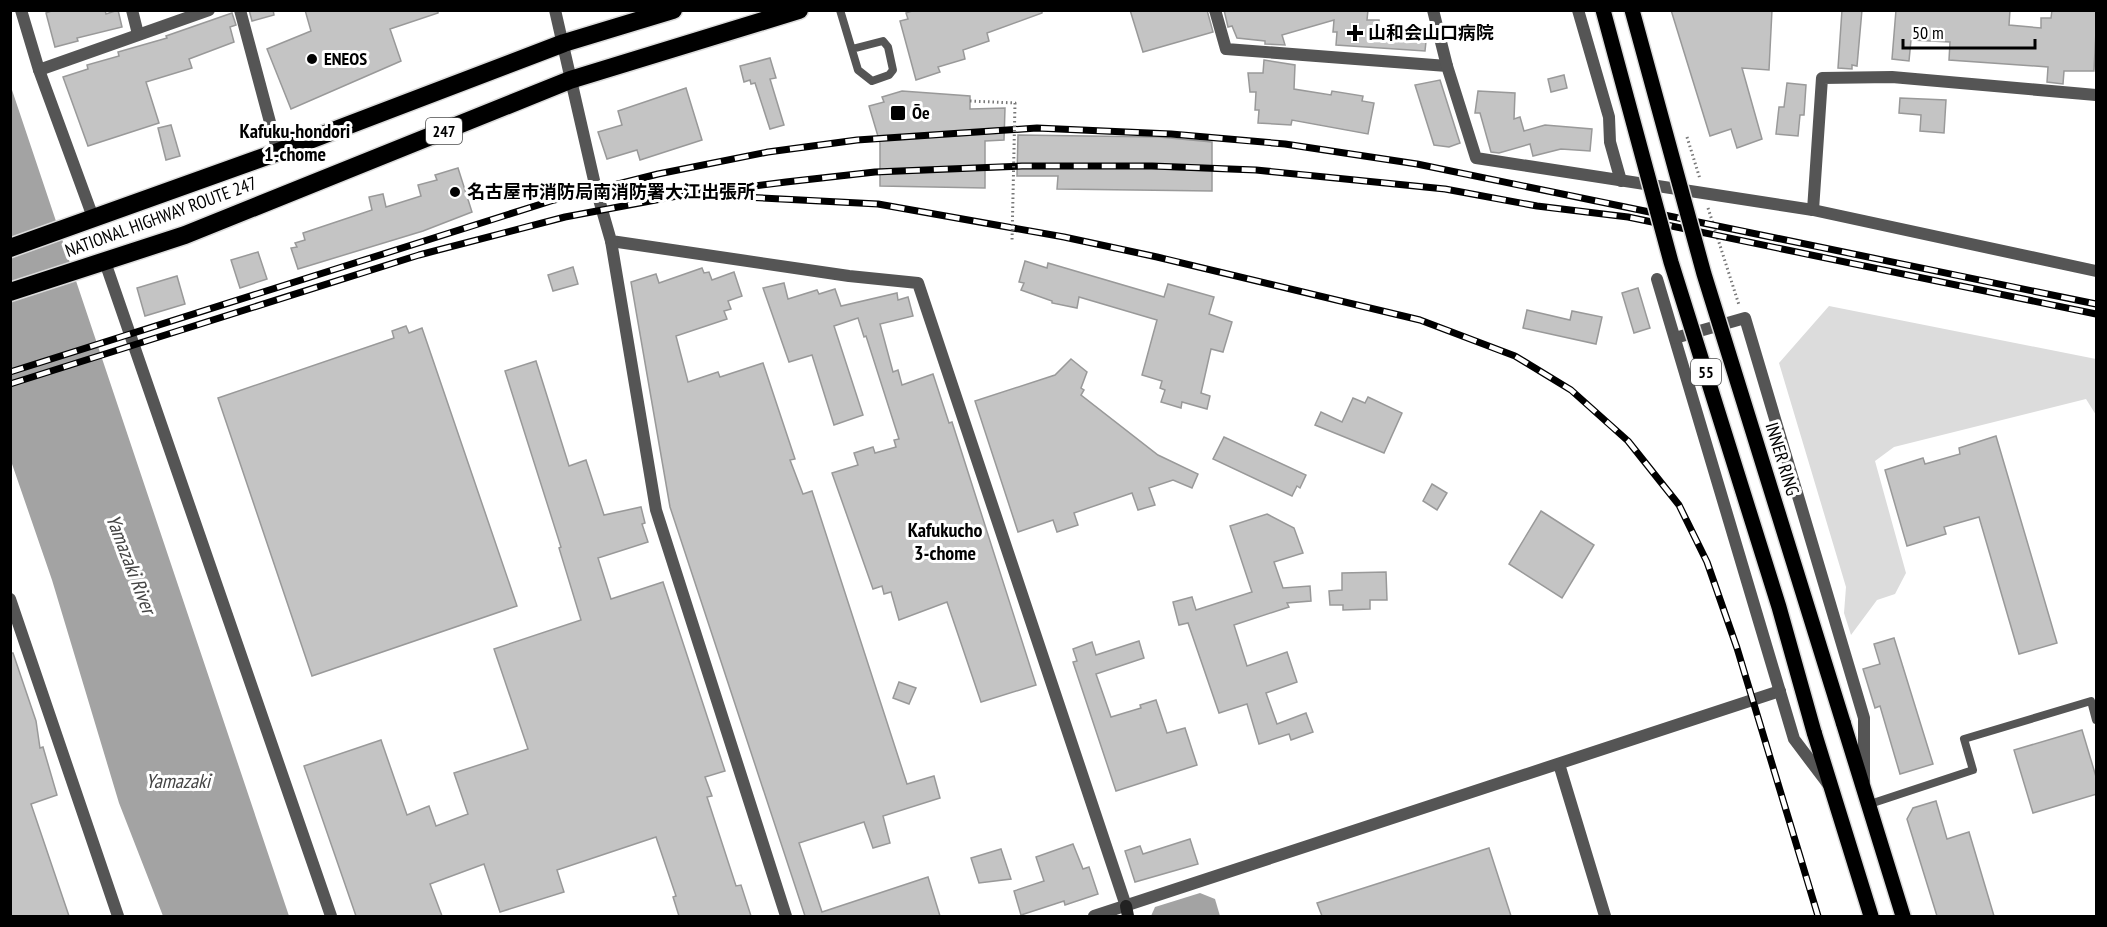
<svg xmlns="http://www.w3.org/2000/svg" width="2107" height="927" font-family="'PT Sans Narrow','Noto Sans JP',sans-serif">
	<rect width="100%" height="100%" fill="#fff"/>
	<polygon fill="#dcdcdc" points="1829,306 2096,359 2096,415 2086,399 1894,447 1875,461 1906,573 1895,594 1877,600 1851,635 1844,613 1846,587 1779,363"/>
	<g fill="#a3a3a3">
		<polygon points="10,84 289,916 163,916 119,803 52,580 11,461"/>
		<polygon points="1200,893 1215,899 1220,916 1151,916 1155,907"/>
	</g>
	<g fill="#c4c4c4" stroke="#999" stroke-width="1.5">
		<polygon points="54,10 105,10 106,14 118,10 122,27 77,38 78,41 55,47 46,13"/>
		<polygon points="249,10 273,10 274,15 252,21"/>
		<polygon points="305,10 438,10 438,13 390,29 401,61 291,109 267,49 311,31"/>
		<polygon points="915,10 1042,10 1042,13 987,33 989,41 963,50 965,59 938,67 940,72 916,80 900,21 908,19 906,13"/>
		<polygon points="1130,10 1207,10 1213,32 1143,52"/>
		<polygon points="1224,10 1368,10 1367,20 1379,20 1379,28 1427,32 1425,51 1336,45 1337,32 1333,32 1334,20 1282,35 1285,45 1265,44 1265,41 1237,38 1232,26 1228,27"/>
		<polygon points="1671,10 1772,10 1769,70 1742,68 1762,139 1737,148 1731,129 1710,136"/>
		<polygon points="1842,10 1862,10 1857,66 1852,65 1852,69 1838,68"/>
		<polygon points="1896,10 2010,10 2009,25 2041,28 2041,18 2051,18 2052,10 2097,10 2094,71 2064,71 2063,84 2047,82 2048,67 1949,60 1950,42 1911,40 1909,61 1892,59"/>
		<polygon points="232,13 236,25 230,27 234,42 189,59 192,68 146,82 159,123 88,146 63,77 88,69 87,65 119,56 118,52 167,38 166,36"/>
		<polygon points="770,58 776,78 770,79 784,125 770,129 755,83 751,84 750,80 744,82 740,66"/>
		<polygon points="1264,60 1295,65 1294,89 1331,95 1332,91 1363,96 1362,101 1374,103 1368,134 1292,120 1291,125 1258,123 1259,110 1255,110 1256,92 1250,92 1248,73 1263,73"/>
		<polygon points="1564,75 1567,88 1551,92 1548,79"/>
		<polygon points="1440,80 1460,143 1449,147 1434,145 1415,85"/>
		<polygon points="1787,83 1806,85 1804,115 1800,115 1798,136 1776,134 1779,107 1784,107"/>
		<polygon points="686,88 702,140 640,160 637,150 607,159 598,132 622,125 618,111"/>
		<polygon points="902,91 970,96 970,109 1005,108 1004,140 985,141 985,188 880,186 880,143 869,106 884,102 882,97"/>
		<polygon points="1478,91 1515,93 1514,119 1520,117 1524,131 1545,125 1592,129 1590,151 1561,149 1533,156 1530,144 1499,153 1491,152 1480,113 1475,113"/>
		<polygon points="1900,98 1946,100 1944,133 1920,131 1921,115 1899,113"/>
		<polygon points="171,125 180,156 166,160 158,128"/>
		<polygon points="1018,135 1159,137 1212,142 1212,191 1057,189 1058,176 1017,176"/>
		<polygon points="458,168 472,212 423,231 298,269 291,248 297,247 295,243 305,240 303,233 372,210 369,197 383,194 386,207 421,196 418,185 437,180 435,175"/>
		<polygon points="258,252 267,279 240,288 231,260"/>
		<polygon points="1025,261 1047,268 1048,263 1164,297 1168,284 1214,297 1209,314 1232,322 1223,352 1211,349 1201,393 1210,396 1207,409 1182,402 1181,408 1161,402 1165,390 1160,388 1162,381 1142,375 1157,320 1079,297 1077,308 1052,303 1052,301 1021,290 1024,283 1019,282"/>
		<polygon points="573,267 578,284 553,291 548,275"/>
		<polygon points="702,268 704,273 709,272 712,280 734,272 742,296 728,301 731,309 724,311 727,319 676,336 688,382 718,372 720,377 763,363 795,459 790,460 803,494 812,491 907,784 934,776 940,798 883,816 890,843 873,848 864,822 799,843 822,912 928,877 940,916 805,916 670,507 631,282 656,274 659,283"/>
		<polygon points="177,276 185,304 145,316 137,288"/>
		<polygon points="784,283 788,299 817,290 819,294 835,289 841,306 897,293 898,300 908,297 913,316 880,324 893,372 898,370 902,385 933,374 949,423 952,422 1036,685 981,702 947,602 899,620 891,592 884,594 882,586 873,589 832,473 858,465 854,453 873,447 875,453 896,447 894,440 899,439 866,336 864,337 858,318 834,326 863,415 834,425 812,355 789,362 763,288"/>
		<polygon points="1638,288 1650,328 1634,333 1622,293"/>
		<polygon points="1527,310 1570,320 1572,311 1602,317 1596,344 1523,328"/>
		<polygon points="406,326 409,333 422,328 517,606 312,676 218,398 394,338 392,331"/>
		<polygon points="1071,359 1087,372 1081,388 1084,390 1081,395 1158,455 1198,474 1192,488 1173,480 1149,488 1155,505 1138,510 1132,493 1074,513 1078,525 1057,532 1053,520 1018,532 975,401 1055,375"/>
		<polygon points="536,361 569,466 586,460 604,515 641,507 645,523 642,524 648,542 598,558 611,599 663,582 725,771 705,777 712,796 707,797 736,886 741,885 751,916 679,916 673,897 676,896 656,837 557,870 564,892 500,912 484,864 430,884 442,916 356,916 304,766 381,740 407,815 429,806 436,826 468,814 454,773 528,749 494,649 581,620 559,548 561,547 505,371"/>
		<polygon points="1368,397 1402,413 1384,453 1315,425 1321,412 1342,422 1353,398 1365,403"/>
		<polygon points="1996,436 2057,643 2019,654 1979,517 1944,527 1946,534 1907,546 1885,470 1923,458 1925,464 1960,454 1959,448"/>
		<polygon points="1224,437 1306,475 1300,488 1297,486 1292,496 1213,459"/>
		<polygon points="1432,484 1447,493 1437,510 1423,501"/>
		<polygon points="1541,511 1594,545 1562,598 1509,564"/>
		<polygon points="1267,514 1294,528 1303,553 1274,562 1283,588 1310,586 1311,601 1287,603 1289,607 1234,625 1247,666 1287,652 1297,682 1266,693 1277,724 1306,713 1313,732 1291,740 1289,734 1259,744 1247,704 1219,713 1188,623 1179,625 1173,602 1192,597 1196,610 1252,592 1230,526"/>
		<polygon points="1386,572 1387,600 1370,600 1370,609 1343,610 1343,605 1330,605 1329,591 1342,590 1342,573"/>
		<polygon points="1894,638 1933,764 1900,774 1880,706 1875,708 1863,669 1880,664 1874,644"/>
		<polygon points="1139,641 1144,658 1096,674 1111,717 1141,708 1140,705 1156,700 1167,733 1185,728 1197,765 1116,791 1073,662 1077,661 1073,649 1092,642 1096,655"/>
		<polygon points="10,653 13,653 36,721 40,748 43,747 57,795 31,804 69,916 10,916"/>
		<polygon points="899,682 916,688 909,704 893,698"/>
		<polygon points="2082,730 2097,780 2097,794 2033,813 2014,750"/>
		<polygon points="1936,801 1947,839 1969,832 1994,916 1937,916 1907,819 1913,808"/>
		<polygon points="1190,839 1198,864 1135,882 1125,851 1140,846 1143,854"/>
		<polygon points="1073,844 1083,869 1089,867 1098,894 1065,905 1064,901 1021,915 1014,891 1044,881 1036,857"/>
		<polygon points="1489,848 1511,916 1322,916 1317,903"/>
		<polygon points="1001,849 1011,879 979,883 971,858"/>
	</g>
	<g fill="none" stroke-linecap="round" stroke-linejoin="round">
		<g stroke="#dbdbdb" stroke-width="18">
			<g id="primary">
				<polyline points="1843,722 1903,916"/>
				<polyline points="1814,732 1871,916"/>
			</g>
		</g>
		<g stroke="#dbdbdb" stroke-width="21">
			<g id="highway">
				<polyline points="10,248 278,152 564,43 673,10"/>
				<polyline points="10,292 185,235 570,80 799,10"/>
			</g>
		</g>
		<g stroke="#777" stroke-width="3" stroke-dasharray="1.5 3" stroke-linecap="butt">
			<polyline points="1687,137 1700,179"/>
			<polyline points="1708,208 1739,305"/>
		</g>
		<g stroke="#555" stroke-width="8">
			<polyline points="840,10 858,70 872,81 889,75 893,70 888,47 883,41 852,49"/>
			<polyline points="1876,802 1973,770 1964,739 2091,701 2096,720"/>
		</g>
		<g stroke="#555" stroke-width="12">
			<polyline points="21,10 39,70 94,220"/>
			<polyline points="132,10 138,34"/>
			<polyline points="240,10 278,152"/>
			<polyline points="555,10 596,189 611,241 849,276 918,283 1126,906"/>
			<polyline points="1215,10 1226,49 1447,66 1476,158 1813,210 2096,271"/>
			<polyline points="1433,10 1447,66"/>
			<polyline points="1578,10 1609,117 1610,142 1621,181"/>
			<polyline points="39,70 209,10"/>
			<polyline points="1813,210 1822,78 1892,77 2096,95"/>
			<polyline points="611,241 656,510 786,916"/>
			<polyline points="105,262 331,916"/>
			<polyline points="1657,279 1794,739 1828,784"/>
			<polyline points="1675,338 1745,318 1864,718 1864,781"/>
			<polyline points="10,599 118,916"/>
			<polyline points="1559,764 1605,916"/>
			<polyline points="1094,916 1780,691"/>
		</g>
		<polyline stroke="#222" stroke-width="12" points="1126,906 1128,916"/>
		<use href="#primary" stroke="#000" stroke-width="15"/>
		<use href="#highway" stroke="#000" stroke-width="18"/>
		<g stroke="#000" stroke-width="7">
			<g id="rail">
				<polyline points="723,196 878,204 1064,237 1157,257 1420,320 1515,356 1571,390 1628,441 1679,505 1707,562 1737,648 1818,916"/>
				<polyline points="10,372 554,200 658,174 768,152 857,140 1037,128 1171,134 1285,144 1417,164 2096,304"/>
				<polyline points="10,384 419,255 565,217 677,196 786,182 875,172 1022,166 1152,166 1256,170 1445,189 1537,206 1628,217 2096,314"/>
			</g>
		</g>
		<use href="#rail" stroke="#fff" stroke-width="4.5" stroke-dasharray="14" stroke-linecap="butt"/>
		<g stroke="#dbdbdb" stroke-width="18" stroke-linecap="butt">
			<g id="primary-bridge">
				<polyline points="1603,10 1671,262 1779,607 1814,732"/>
				<polyline points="1632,10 1704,274 1843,722"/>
			</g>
		</g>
		<polyline stroke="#777" stroke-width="3" stroke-dasharray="1.5 3" stroke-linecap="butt" points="970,101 1015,103 1012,241"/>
		<use href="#primary-bridge" stroke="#000" stroke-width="15"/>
	</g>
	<g fill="#000" stroke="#fff" stroke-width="2">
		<path d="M1352 24h6v6h6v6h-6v6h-6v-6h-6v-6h6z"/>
		<circle cx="312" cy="59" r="6"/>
		<rect x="890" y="105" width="16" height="16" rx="3"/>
		<circle cx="455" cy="192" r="6"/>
	</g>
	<g text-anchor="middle" stroke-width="6" stroke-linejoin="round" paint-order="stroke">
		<g fill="#fff" stroke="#4c4c4c" stroke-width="1.5">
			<rect x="426" y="118" width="36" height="26" rx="4.5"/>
			<rect x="1691" y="359" width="30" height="26" rx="4.5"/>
		</g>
		<g font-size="16" font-weight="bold" fill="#000">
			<text x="444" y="137">247</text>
			<text x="1706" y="378">55</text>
		</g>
		<g font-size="18" font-weight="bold" fill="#000" stroke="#fff" text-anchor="start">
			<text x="1368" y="39">山和会山口病院</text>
			<text x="324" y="65">ENEOS</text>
			<text x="912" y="119">Ōe</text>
			<text x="467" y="198">名古屋市消防局南消防署大江出張所</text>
		</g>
		<g font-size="18" fill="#000" stroke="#fff">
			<text transform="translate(161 217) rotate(-20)" y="6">NATIONAL HIGHWAY ROUTE 247</text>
			<text transform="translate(1782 459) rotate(73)" y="6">INNER RING</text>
		</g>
		<g font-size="20" font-weight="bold" fill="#000" stroke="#fff">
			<text x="295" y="138">Kafuku-hondori<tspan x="295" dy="23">1-chome</tspan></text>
			<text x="945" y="537">Kafukucho<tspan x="945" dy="23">3-chome</tspan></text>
		</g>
		<g font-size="20" font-style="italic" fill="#444" stroke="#fff">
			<text transform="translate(131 564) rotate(69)" y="7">Yamazaki River</text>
			<text x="178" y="788">Yamazaki</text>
		</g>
	</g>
	<rect width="2107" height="927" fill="none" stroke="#000000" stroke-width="24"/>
	<path d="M1903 39v9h132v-9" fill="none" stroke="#000000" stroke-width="3"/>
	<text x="1912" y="39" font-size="18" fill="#000000" stroke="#ffffff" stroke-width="4.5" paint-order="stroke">50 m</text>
</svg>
